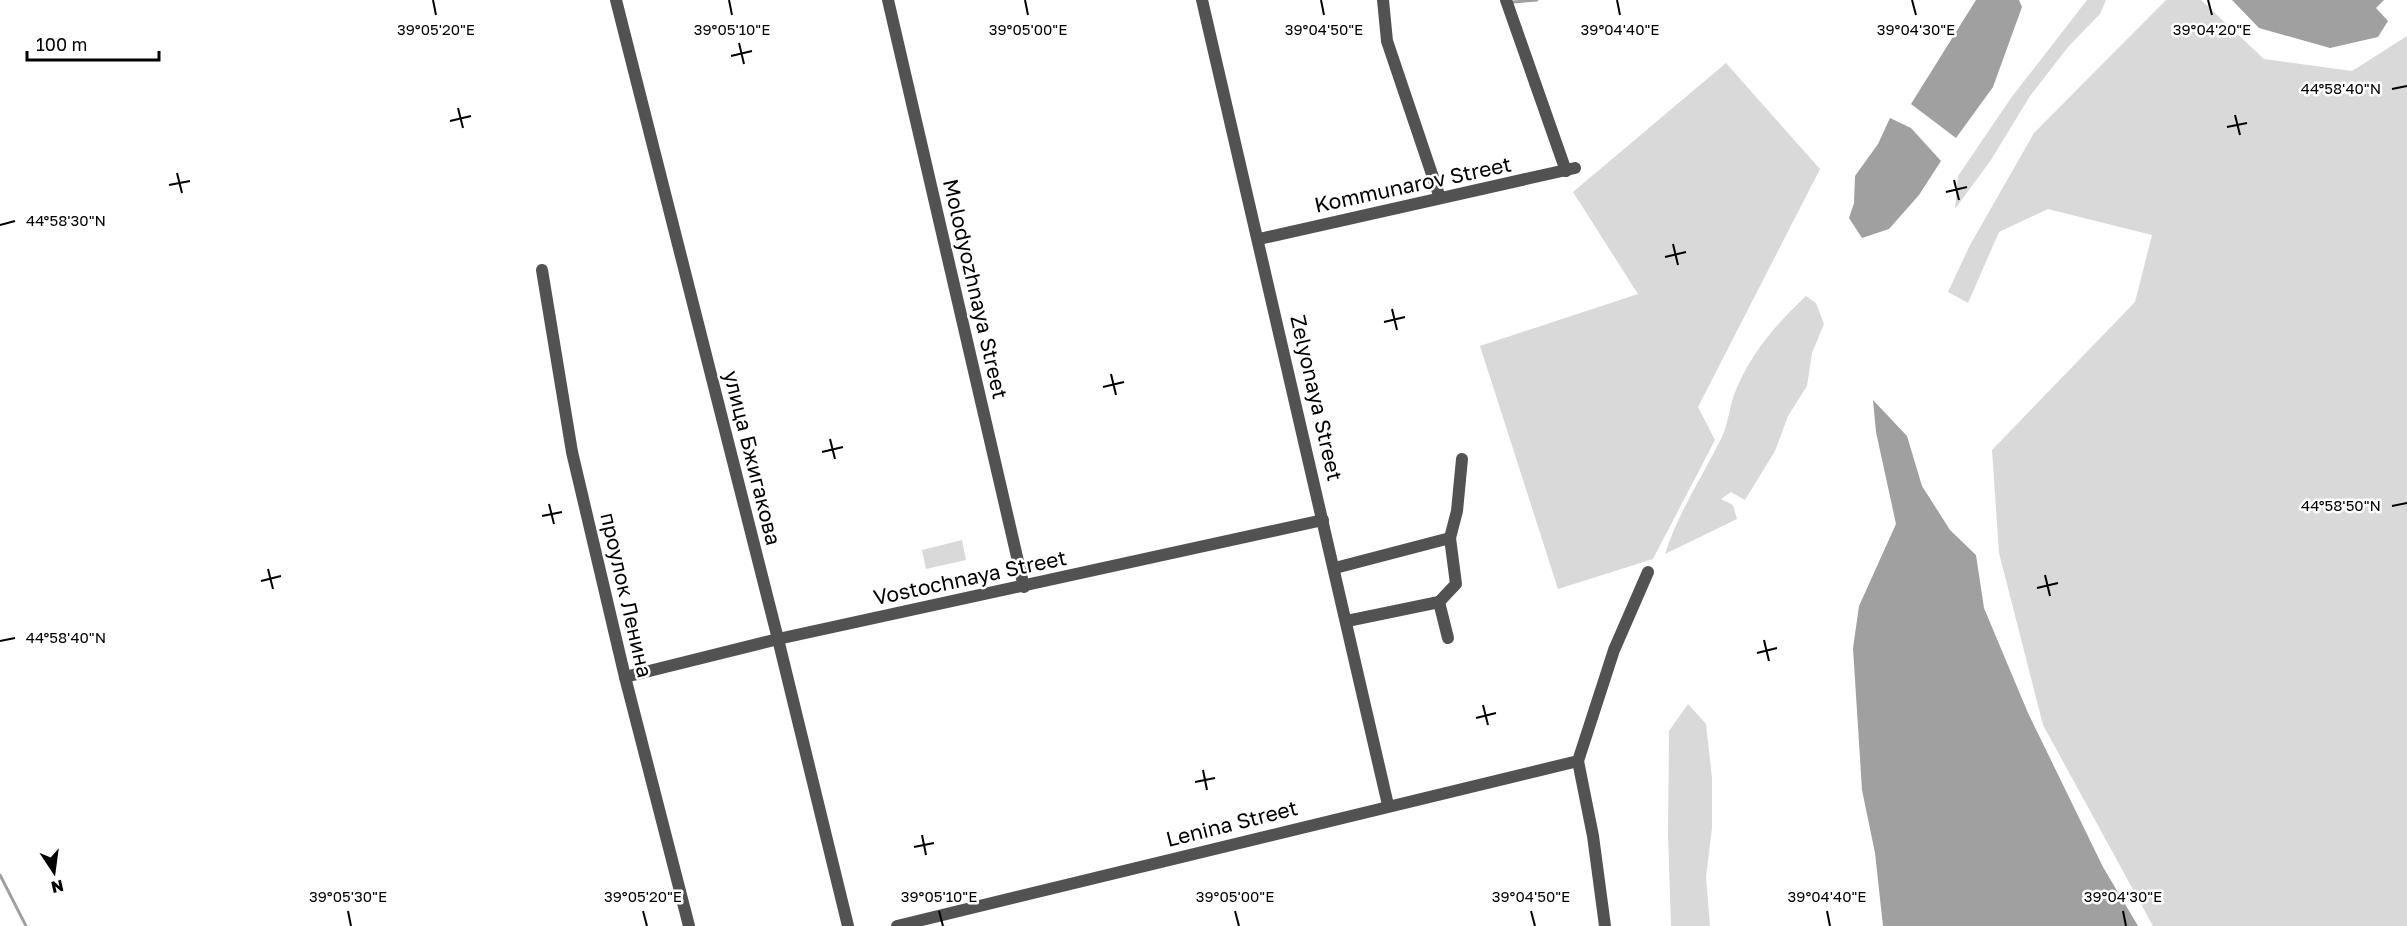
<svg xmlns="http://www.w3.org/2000/svg" width="2407" height="926" font-family="'Golos Text',sans-serif">
	<rect width="100%" height="100%" fill="#fff"/>
	<g fill="#d9d9d9">
		<polygon points="2087,0 2106,0 2100,14 2068,47 2030,96 1991,160 1955,209 1958,176 2011,98"/>
		<polygon points="2166,0 2201,0 2264,59 2352,71 2407,36 2407,926 2153,926 2043,725 1999,553 1992,450 2135,302 2152,235 2048,209 1999,232 1968,303 1948,292 1970,245 2034,133"/>
		<polygon points="1726,63 1820,169 1698,407 1715,440 1653,559 1558,589 1480,346 1638,294 1573,192"/>
		<path d="M1806 296 1816 303 1824 324 1812 353 1807 386 1788 416 1775 451 1745 500 1731 492 1721 499 1733 505 1737 519 1665 554C1678 513 1702 477 1721 439 1728 425 1729 409 1734 395 1749 355 1776 324 1806 296Z"/>
		<polygon points="962,540 966,560 926,569 922,550"/>
		<polygon points="1688,704 1706,724 1712,778 1712,828 1706,877 1710,926 1671,926 1668,835 1669,731"/>
	</g>
	<g fill="#a0a0a0">
		<polygon points="1976,0 2019,0 2022,7 1993,87 1956,138 1911,104"/>
		<polygon points="2232,0 2384,0 2376,8 2388,21 2378,37 2330,48 2259,28"/>
		<polygon points="1890,118 1911,128 1941,161 1919,195 1889,229 1862,238 1849,218 1854,203 1855,176 1878,144"/>
		<polygon points="1873,400 1907,436 1922,486 1950,530 1976,555 1984,608 2028,713 2103,867 2138,926 1883,926 1875,853 1862,790 1853,648 1859,606 1896,524 1876,432"/>
	</g>
	<g fill="none" stroke-linecap="round" stroke-linejoin="round">
		<g stroke="#a0a0a0" stroke-width="3">
			<polyline points="1513,2 1537,0"/>
			<polyline points="0,875 26,926"/>
		</g>
		<g stroke="#525252" stroke-width="12">
			<polyline points="616,0 778,639 848,926"/>
			<polyline points="888,0 1024,587"/>
			<polyline points="1202,0 1388,805"/>
			<polyline points="1383,0 1387,41 1440,198"/>
			<polyline points="1506,0 1566,171"/>
			<polyline points="1259,239 1575,168"/>
			<polyline points="542,270 572,452 625,677 689,926"/>
			<polyline points="1335,568 1450,538 1457,511 1462,459"/>
			<polyline points="1439,602 1456,584 1450,538"/>
			<polyline points="1347,621 1439,602 1448,638"/>
			<polyline points="625,677 778,639 1323,520"/>
			<polyline points="897,926 1578,761"/>
			<polyline points="1605,926 1593,836 1578,761 1614,650 1648,572"/>
		</g>
	</g>
	<path fill="none" stroke="#000" stroke-width="2" d="M433 0 436 15M729 0 732 15M1025 0 1028 15M1321 0 1324 15M1617 0 1620 15M1912 0 1916 15M2208 0 2212 15M739 43 744 64M731 56 752 51M2392 89 2407 86M458 108 463 128M2235 115 2240 135M450 121 471 116M2227 127 2247 123M177 173 182 193M1954 180 1959 200M169 185 190 181M1946 192 1967 187M0 225 15 221M1673 244 1678 265M1665 257 1686 252M1392 309 1397 330M1384 322 1405 317M1111 374 1116 395M1103 387 1124 382M830 439 835 459M822 452 843 447M549 504 554 524M2392 506 2407 503M542 516 562 512M268 569 273 589M2045 575 2050 596M261 581 281 576M2037 588 2058 583M1764 640 1769 661M0 641 15 638M1757 653 1777 648M1483 705 1488 725M1476 718 1496 713M1203 770 1207 790M1195 782 1215 778M922 835 926 855M914 847 934 843M348 911 351 926M643 911 647 926M939 911 943 926M1235 911 1239 926M1531 911 1535 926M1827 911 1830 926M2123 911 2126 926"/>
	<g text-anchor="middle" stroke-width="5" stroke-linejoin="round" paint-order="stroke">
		<g font-size="21" fill="#000" stroke="#fff">
			<text transform="translate(1413 185) rotate(-12)" y="7">Kommunarov Street</text>
			<text transform="translate(975 289) rotate(77)" y="7">Molodyozhnaya Street</text>
			<text transform="translate(1316 398) rotate(77)" y="7">Zelyonaya Street</text>
			<text transform="translate(752 458) rotate(76)" y="7">улица Бжигакова</text>
			<text transform="translate(970 578) rotate(-12)" y="7">Vostochnaya Street</text>
			<text transform="translate(626 595) rotate(77)" y="7">проулок Ленина</text>
			<text transform="translate(1232 824) rotate(-14)" y="7">Lenina Street</text>
		</g>
	</g>
	<g font-size="15" text-anchor="middle" fill="#000" stroke="#fff" stroke-width="5" stroke-linejoin="round" paint-order="stroke">
		<text x="436" y="35">39°05'20"E</text>
		<text x="732" y="35">39°05'10"E</text>
		<text x="1028" y="35">39°05'00"E</text>
		<text x="1324" y="35">39°04'50"E</text>
		<text x="1620" y="35">39°04'40"E</text>
		<text x="1916" y="35">39°04'30"E</text>
		<text x="2212" y="35">39°04'20"E</text>
		<text x="2341" y="94">44°58'40"N</text>
		<text x="66" y="226">44°58'30"N</text>
		<text x="2341" y="511">44°58'50"N</text>
		<text x="66" y="643">44°58'40"N</text>
		<text x="348" y="902">39°05'30"E</text>
		<text x="643" y="902">39°05'20"E</text>
		<text x="939" y="902">39°05'10"E</text>
		<text x="1235" y="902">39°05'00"E</text>
		<text x="1531" y="902">39°04'50"E</text>
		<text x="1827" y="902">39°04'40"E</text>
		<text x="2123" y="902">39°04'30"E</text>
	</g>
	<g transform="translate(54 872) rotate(167)" stroke="#ffffff" stroke-width="4.5" paint-order="stroke">
	<path d="M0-4.5L10 22L0 15L-10 22Z" fill="#000000"/>
	<text y="-9" font-size="16" font-weight="bold" text-anchor="middle" fill="#000000">N</text>
	</g>
	<path d="M27 51v9h132v-9" fill="none" stroke="#000000" stroke-width="3"/>
	<text x="36" y="51" font-size="18" fill="#000000" stroke="#ffffff" stroke-width="4.5" paint-order="stroke">100 m</text>
</svg>
